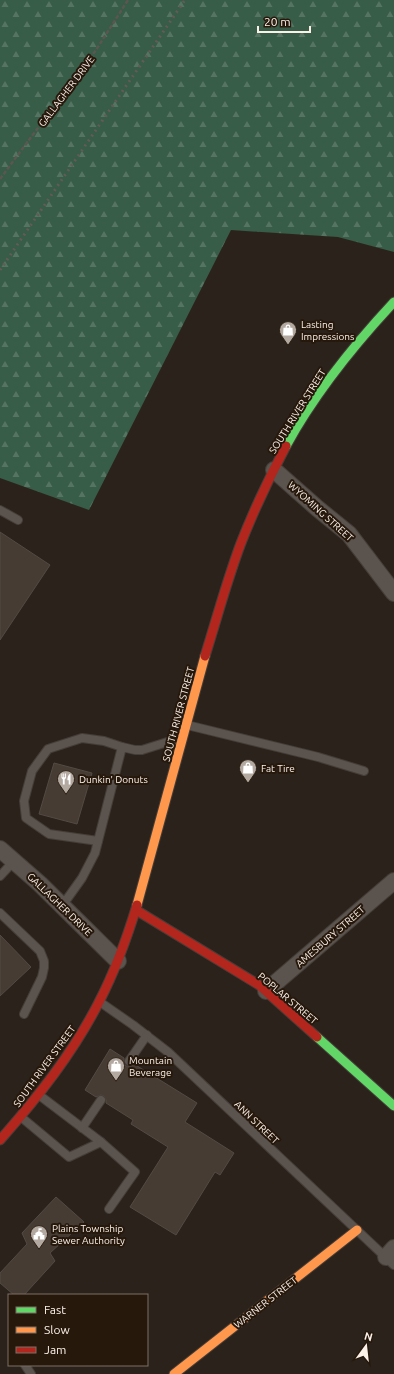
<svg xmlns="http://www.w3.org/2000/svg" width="394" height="1374" font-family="Ubuntu,sans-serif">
	<defs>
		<pattern id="forest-firs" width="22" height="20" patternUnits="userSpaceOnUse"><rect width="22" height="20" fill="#375c47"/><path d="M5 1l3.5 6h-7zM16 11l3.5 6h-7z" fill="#557462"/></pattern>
	</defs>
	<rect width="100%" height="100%" fill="#2b231b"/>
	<polygon fill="url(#forest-firs)" points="0,0 394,0 394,252 338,237 231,230 89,510 0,478"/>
	<g fill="#463c33" stroke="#524a44">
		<polygon points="0,532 50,565 0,640"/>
		<polygon points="54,763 92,773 77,824 39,814"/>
		<polygon points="0,935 31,967 0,996"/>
		<polygon points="110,1049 124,1058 124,1063 126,1066 131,1066 134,1064 197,1103 185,1122 234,1153 220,1175 215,1172 176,1235 130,1207 168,1147 131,1124 133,1120 106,1103 106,1100 104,1096 101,1095 96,1097 85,1090"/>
		<polygon points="56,1197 84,1222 50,1253 55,1261 24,1295 14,1295 0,1283 0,1273 27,1244 22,1233"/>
	</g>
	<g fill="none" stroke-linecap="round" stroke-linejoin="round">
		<g stroke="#453d38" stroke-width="10">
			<g id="lane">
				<polyline points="0,510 18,520"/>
				<polyline points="187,725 318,757 364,771"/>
				<polyline points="98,841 49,834 26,818 24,801 32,771 48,749 82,738 104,741 122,747"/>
				<polyline points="0,876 14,861"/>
				<polyline points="62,906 82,878 95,853 122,747 135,750 142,750 180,738"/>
				<polyline points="0,913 40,951 44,961 44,968 42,977 24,1014"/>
				<polyline points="100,1002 133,1025 168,1052 394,1265"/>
				<polyline points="129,1061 147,1035"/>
				<polyline points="21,1117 69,1157 101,1142 39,1095"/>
				<polyline points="82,1128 101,1100"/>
				<polyline points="101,1142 135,1172 109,1209"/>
				<polyline points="25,1365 31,1374"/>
			</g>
		</g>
		<g stroke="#453d38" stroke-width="18">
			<g id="street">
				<polyline points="274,470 317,508 349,534 394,593"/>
				<polyline points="0,849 40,884 118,961"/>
				<polyline points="266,991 394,881"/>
				<polyline points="386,1257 394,1248"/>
			</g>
		</g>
		<g stroke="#453d38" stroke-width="11">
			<g id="fast">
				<path d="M286 446C315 393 353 346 394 302"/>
				<polyline points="317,1037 394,1106"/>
			</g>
		</g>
		<g stroke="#453d38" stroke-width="11">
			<g id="slow">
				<polyline points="137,905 205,656"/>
				<polyline points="174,1374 357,1230"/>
			</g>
		</g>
		<g stroke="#453d38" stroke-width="11">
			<g id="jam">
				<path d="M205 656C217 618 227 580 241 543 254 510 269 478 286 446"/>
				<polyline points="136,910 259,985 317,1037"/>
				<path d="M0 1140C38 1097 73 1053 99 1002 115 971 127 938 137 905"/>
			</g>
		</g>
		<polyline stroke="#5c5651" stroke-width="2.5" stroke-dasharray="4 2" stroke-linecap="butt" points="0,179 96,50 128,0"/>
		<use href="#lane" stroke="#5a534e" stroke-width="8"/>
		<use href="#street" stroke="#5a534e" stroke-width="16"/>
		<use href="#fast" stroke="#63d668" stroke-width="9"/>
		<use href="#slow" stroke="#ff974d" stroke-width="9"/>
		<use href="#jam" stroke="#b3261e" stroke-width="9"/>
		<polyline stroke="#625b56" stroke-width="3" stroke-dasharray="2 4" stroke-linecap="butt" points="0,270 185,0"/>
	</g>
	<defs>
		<g id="shop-pin" transform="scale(0.9)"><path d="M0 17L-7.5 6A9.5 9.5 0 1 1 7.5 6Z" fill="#b3a9a1" stroke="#27180c"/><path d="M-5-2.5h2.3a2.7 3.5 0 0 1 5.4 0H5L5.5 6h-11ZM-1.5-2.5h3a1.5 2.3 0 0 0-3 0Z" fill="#fff"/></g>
		<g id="restaurant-pin" transform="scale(0.9)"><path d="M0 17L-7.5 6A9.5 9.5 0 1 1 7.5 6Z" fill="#b3a9a1" stroke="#27180c"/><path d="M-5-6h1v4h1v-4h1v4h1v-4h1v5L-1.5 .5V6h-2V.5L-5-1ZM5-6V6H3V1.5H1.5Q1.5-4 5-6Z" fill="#fff"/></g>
		<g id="civic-pin" transform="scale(0.9)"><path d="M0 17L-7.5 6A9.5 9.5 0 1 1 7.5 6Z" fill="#b3a9a1" stroke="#27180c"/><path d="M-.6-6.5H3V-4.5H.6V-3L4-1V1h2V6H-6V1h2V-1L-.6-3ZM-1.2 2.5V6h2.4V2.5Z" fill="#fff"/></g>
	</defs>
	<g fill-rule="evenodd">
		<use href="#shop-pin" x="288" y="330"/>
		<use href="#shop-pin" x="248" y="768"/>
		<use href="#restaurant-pin" x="66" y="779"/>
		<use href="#shop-pin" x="116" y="1066"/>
		<use href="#civic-pin" x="39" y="1234"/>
	</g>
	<g text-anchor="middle" stroke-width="4" stroke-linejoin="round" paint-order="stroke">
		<g font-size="10" fill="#fcf1e9" stroke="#27180c">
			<text transform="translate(66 91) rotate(-53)" y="4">GALLAGHER DRIVE</text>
			<text transform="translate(297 411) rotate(-58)" y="4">SOUTH RIVER STREET</text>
			<text transform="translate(321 511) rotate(42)" y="4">WYOMING STREET</text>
			<text transform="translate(178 714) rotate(-75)" y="4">SOUTH RIVER STREET</text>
			<text transform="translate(60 904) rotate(44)" y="4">GALLAGHER DRIVE</text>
			<text transform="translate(330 936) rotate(-41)" y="4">AMESBURY STREET</text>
			<text transform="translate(288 998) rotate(40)" y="4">POPLAR STREET</text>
			<text transform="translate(44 1066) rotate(-54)" y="4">SOUTH RIVER STREET</text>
			<text transform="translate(257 1122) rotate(44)" y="4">ANN STREET</text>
			<text transform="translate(265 1302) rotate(-38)" y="4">WARNER STREET</text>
		</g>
		<g font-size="10" fill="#fcf1e9" stroke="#27180c" text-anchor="start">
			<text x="301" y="328">Lasting<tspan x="301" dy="12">Impressions</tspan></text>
			<text x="261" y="772">Fat Tire</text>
			<text x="79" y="783">Dunkin' Donuts</text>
			<text x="129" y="1064">Mountain<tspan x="129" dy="12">Beverage</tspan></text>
			<text x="52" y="1232">Plains Township<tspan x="52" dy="12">Sewer Authority</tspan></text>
		</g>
	</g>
	<rect x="8" y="1294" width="140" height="72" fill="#27180c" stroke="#7c6f64"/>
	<rect x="16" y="1307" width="20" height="6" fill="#63d668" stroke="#7c6f64"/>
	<text x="44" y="1314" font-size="12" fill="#fcf1e9">Fast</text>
	<rect x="16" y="1327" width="20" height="6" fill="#ff974d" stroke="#7c6f64"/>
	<text x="44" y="1334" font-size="12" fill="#fcf1e9">Slow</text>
	<rect x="16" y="1347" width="20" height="6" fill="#b3261e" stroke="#7c6f64"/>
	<text x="44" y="1354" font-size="12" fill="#fcf1e9">Jam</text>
	<g transform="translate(366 1346) rotate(15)" stroke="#27180c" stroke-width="3" paint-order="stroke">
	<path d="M0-3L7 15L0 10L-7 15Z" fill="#fcf1e9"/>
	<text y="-6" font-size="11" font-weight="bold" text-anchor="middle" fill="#fcf1e9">N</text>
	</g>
	<path d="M258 26v6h52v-6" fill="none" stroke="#fcf1e9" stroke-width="2"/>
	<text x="264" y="26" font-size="12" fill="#fcf1e9" stroke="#27180c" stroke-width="3" paint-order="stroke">20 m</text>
</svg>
